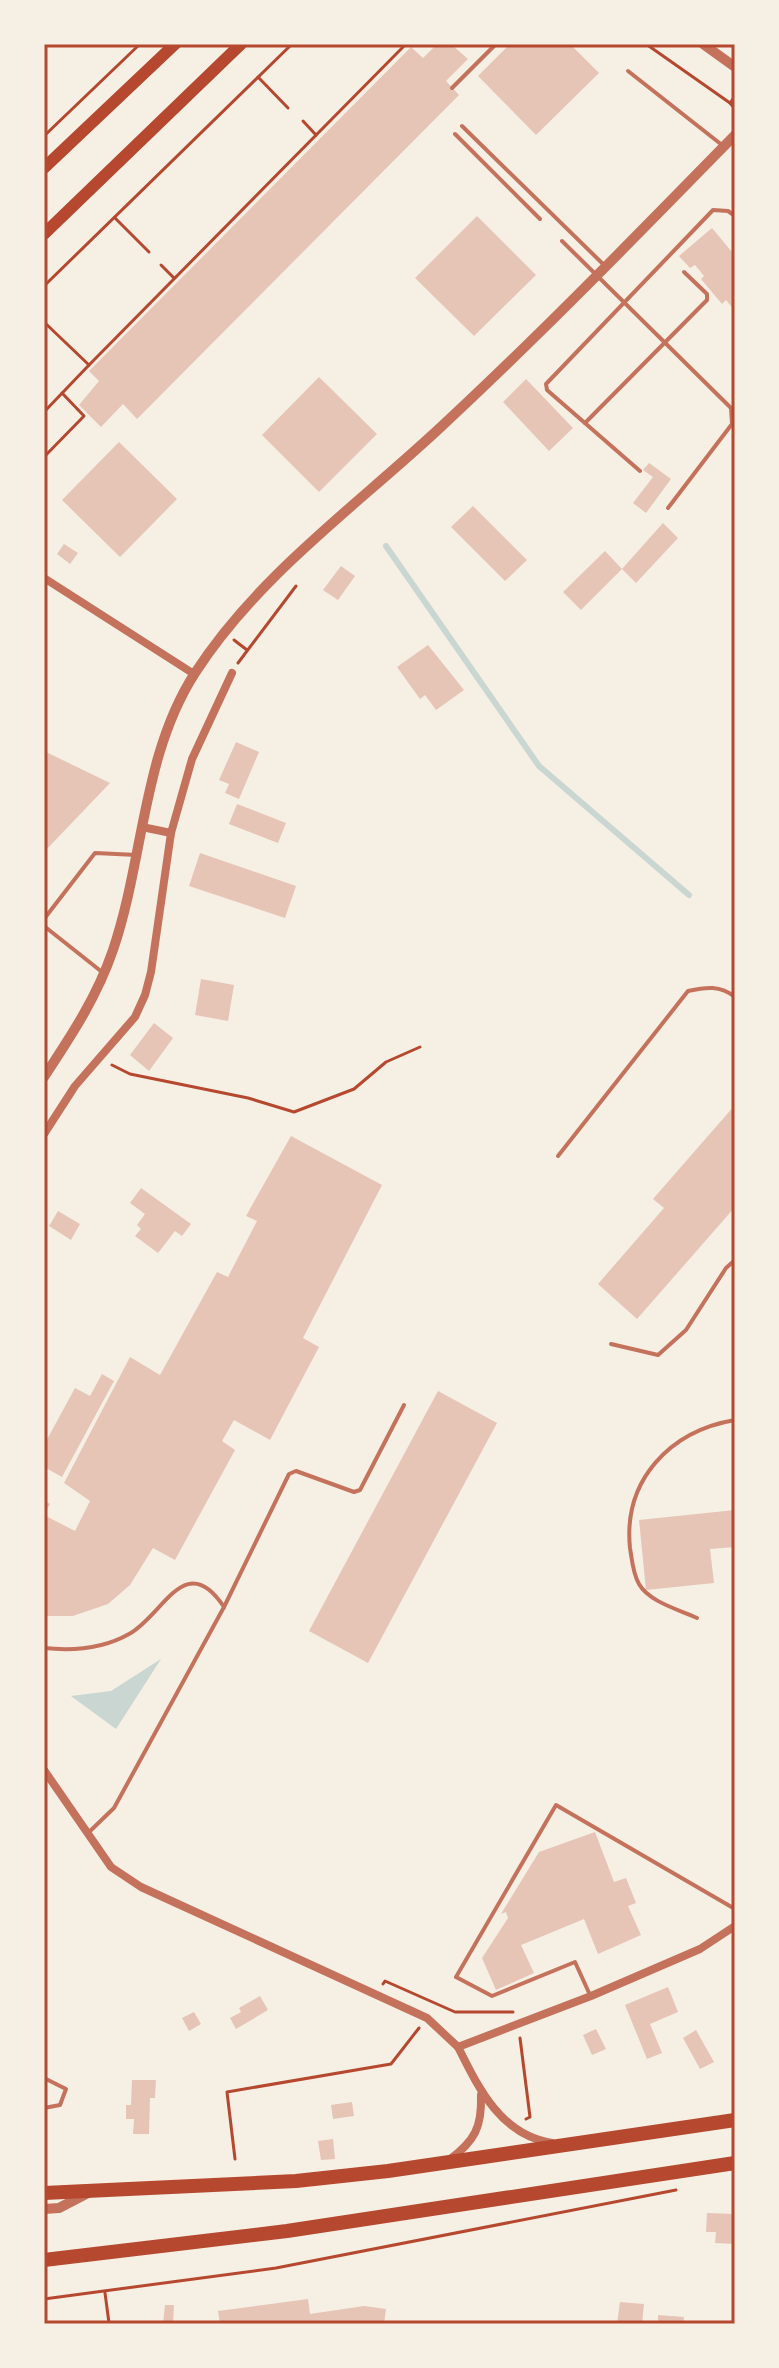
<svg xmlns="http://www.w3.org/2000/svg" width="779" height="2368" font-family="'Source Sans 3',sans-serif">
	<rect width="100%" height="100%" fill="#f6efe4"/>
	<polygon fill="#c9d6d2" points="161,1659 116,1729 71,1696 111,1691"/>
	<g fill="none" stroke-linecap="round" stroke-linejoin="round">
		<polyline stroke="#c9d6d2" stroke-width="6" points="386,546 539,766 689,895"/>
	</g>
	<g fill="#e6c5b7">
		<polygon points="437,44 451,44 468,59 446,81 459,95 137,419 123,404 101,427 79,405 99,381 89,371 411,47 423,58"/>
		<polygon points="510,44 570,44 599,73 536,135 478,76"/>
		<polygon points="477,216 536,275 474,336 415,278"/>
		<polygon points="712,228 732,252 735,249 735,311 726,300 722,304 701,279 704,276 695,265 690,268 679,256"/>
		<polygon points="319,377 377,434 319,492 262,435"/>
		<polygon points="526,379 573,428 549,451 503,402"/>
		<polygon points="119,442 177,499 120,557 62,500"/>
		<polygon points="649,463 671,479 646,513 633,503 653,477 643,470"/>
		<polygon points="473,506 527,560 505,581 451,527"/>
		<polygon points="663,523 678,538 636,583 622,569"/>
		<polygon points="64,544 78,553 70,564 57,554"/>
		<polygon points="605,551 622,569 581,610 563,592"/>
		<polygon points="341,566 355,576 338,600 323,590"/>
		<polygon points="428,645 464,690 436,710 425,695 420,699 397,667"/>
		<polygon points="236,742 259,752 239,799 225,793 229,784 219,780"/>
		<polygon points="44,751 110,783 44,852"/>
		<polygon points="237,804 286,823 278,843 229,824"/>
		<polygon points="200,853 296,886 285,918 189,886"/>
		<polygon points="201,979 234,985 228,1021 195,1015"/>
		<polygon points="154,1023 173,1038 149,1071 130,1055"/>
		<polygon points="735,1105 735,1207 637,1319 598,1284 664,1208 653,1199"/>
		<polygon points="291,1136 382,1185 303,1338 319,1347 270,1440 234,1420 222,1441 235,1450 175,1560 153,1548 130,1585 108,1604 73,1616 44,1616 44,1500 50,1504 44,1515 75,1531 90,1501 64,1483 130,1357 160,1375 217,1272 228,1277 257,1221 246,1216"/>
		<polygon points="141,1188 191,1224 182,1236 175,1231 158,1253 135,1236 141,1229 137,1225 145,1214 130,1203"/>
		<polygon points="58,1211 80,1224 71,1240 49,1226"/>
		<polygon points="102,1374 114,1381 62,1477 44,1467 44,1445 75,1388 90,1396"/>
		<polygon points="438,1391 497,1423 368,1663 309,1631"/>
		<polygon points="735,1510 735,1547 710,1549 714,1583 646,1590 639,1520"/>
		<polygon points="595,1832 614,1882 626,1878 636,1903 628,1906 641,1935 598,1954 584,1919 521,1945 534,1973 496,1990 482,1958 508,1918 506,1912 501,1914 539,1852"/>
		<polygon points="668,1987 678,2012 650,2024 662,2053 647,2059 625,2005"/>
		<polygon points="260,1996 268,2010 236,2029 230,2018 241,2012 239,2008"/>
		<polygon points="194,2012 201,2024 189,2031 182,2018"/>
		<polygon points="596,2029 606,2049 592,2055 583,2035"/>
		<polygon points="696,2030 714,2062 700,2069 683,2038"/>
		<polygon points="132,2080 156,2080 155,2098 150,2098 149,2134 133,2134 134,2119 126,2119 126,2105 131,2105"/>
		<polygon points="352,2102 354,2116 333,2119 331,2105"/>
		<polygon points="333,2139 335,2159 321,2160 318,2141"/>
		<polygon points="707,2213 735,2214 735,2244 715,2243 716,2232 706,2232"/>
		<polygon points="308,2299 310,2314 364,2306 386,2309 384,2324 220,2324 218,2311"/>
		<polygon points="620,2302 644,2304 642,2324 617,2324"/>
		<polygon points="165,2305 174,2305 173,2324 163,2324"/>
		<polygon points="658,2315 684,2317 683,2324 658,2324"/>
	</g>
	<g fill="none" stroke-linecap="round" stroke-linejoin="round">
		<g stroke="#b5482f" stroke-width="3">
			<polyline points="646,44 730,103 735,96"/>
			<polyline points="258,77 288,108"/>
			<polyline points="730,103 735,109"/>
			<polyline points="303,121 316,135"/>
			<polyline points="44,136 140,44"/>
			<polyline points="115,218 149,252"/>
			<polyline points="161,265 174,278"/>
			<polyline points="44,286 292,44"/>
			<polyline points="44,322 89,365 406,44"/>
			<polyline points="44,412 89,365"/>
			<polyline points="44,457 84,416 62,393"/>
			<polyline points="234,640 247,650"/>
			<polyline points="238,663 296,586"/>
			<polyline points="112,1065 130,1074 248,1098 294,1112 354,1089 386,1062 420,1047"/>
			<polyline points="383,1984 385,1981 455,2012 513,2012"/>
			<polyline points="520,2038 530,2117 526,2119"/>
			<polyline points="235,2159 227,2092 391,2064 419,2028"/>
			<polyline points="105,2293 109,2323 129,2324"/>
			<polyline points="44,2299 276,2268 676,2190"/>
		</g>
		<g stroke="#c5725c" stroke-width="4">
			<polyline points="628,71 722,145"/>
			<polyline points="452,88 496,44"/>
			<polyline points="462,126 604,265"/>
			<polyline points="455,134 540,219"/>
			<polyline points="562,241 731,408 732,424 668,508"/>
			<polyline points="585,423 707,300 707,294 684,272"/>
			<polyline points="640,471 547,390 546,384 713,210 728,211 735,216"/>
			<polyline points="44,919 95,853 137,855"/>
			<polyline points="44,926 102,972"/>
			<path d="M558 1156 688 991C706 987 720 985 735 997"/>
			<polyline points="611,1344 658,1355 686,1330 726,1268 735,1260"/>
			<polyline points="224,1607 289,1474 296,1471 354,1492 360,1490 404,1405"/>
			<path d="M697 1618C680 1610 649 1602 639 1584 633 1574 632 1560 630 1548 623 1480 670 1431 735 1420"/>
			<path d="M44 1648C73 1651 103 1649 129 1634 163 1616 185 1548 224 1607L114 1808 88 1833"/>
			<polyline points="590,1995 575,1962 492,1996 456,1977 556,1805 735,1909"/>
			<polyline points="44,2078 66,2089 60,2105 44,2108"/>
		</g>
		<g stroke="#c5725c" stroke-width="8">
			<polyline points="44,578 194,674"/>
			<polyline points="142,827 171,833"/>
			<polyline points="44,1134 75,1086 135,1017 145,995 151,972 171,833 192,759 232,673"/>
			<polyline points="44,1770 111,1867 141,1887 427,2018 458,2047"/>
			<path d="M552 2143C501 2135 479 2089 458 2047L591 1996 700 1949 735 1926"/>
			<path d="M449 2160C475 2141 482 2127 481 2095"/>
		</g>
		<g stroke="#c5725c" stroke-width="10">
			<polyline points="703,44 735,67"/>
			<path d="M44 1077C71 1036 97 997 113 950 144 859 142 755 195 673 259 574 359 504 443 425 543 332 639 233 735 135"/>
			<polyline points="44,2209 59,2208 88,2193"/>
		</g>
		<g stroke="#b5482f" stroke-width="12">
			<polyline points="44,168 175,44"/>
			<polyline points="44,234 241,44"/>
		</g>
		<g stroke="#b5482f" stroke-width="14">
			<polyline points="44,2193 296,2181 388,2171 735,2120"/>
			<polyline points="44,2260 287,2231 735,2163"/>
		</g>
	</g>
	<rect width="779" height="2368" fill="none" stroke="#f6efe4" stroke-width="92"/>
	<rect x="46" y="46" width="687" height="2276" fill="none" stroke="#b5482f" stroke-width="3"/>
</svg>
